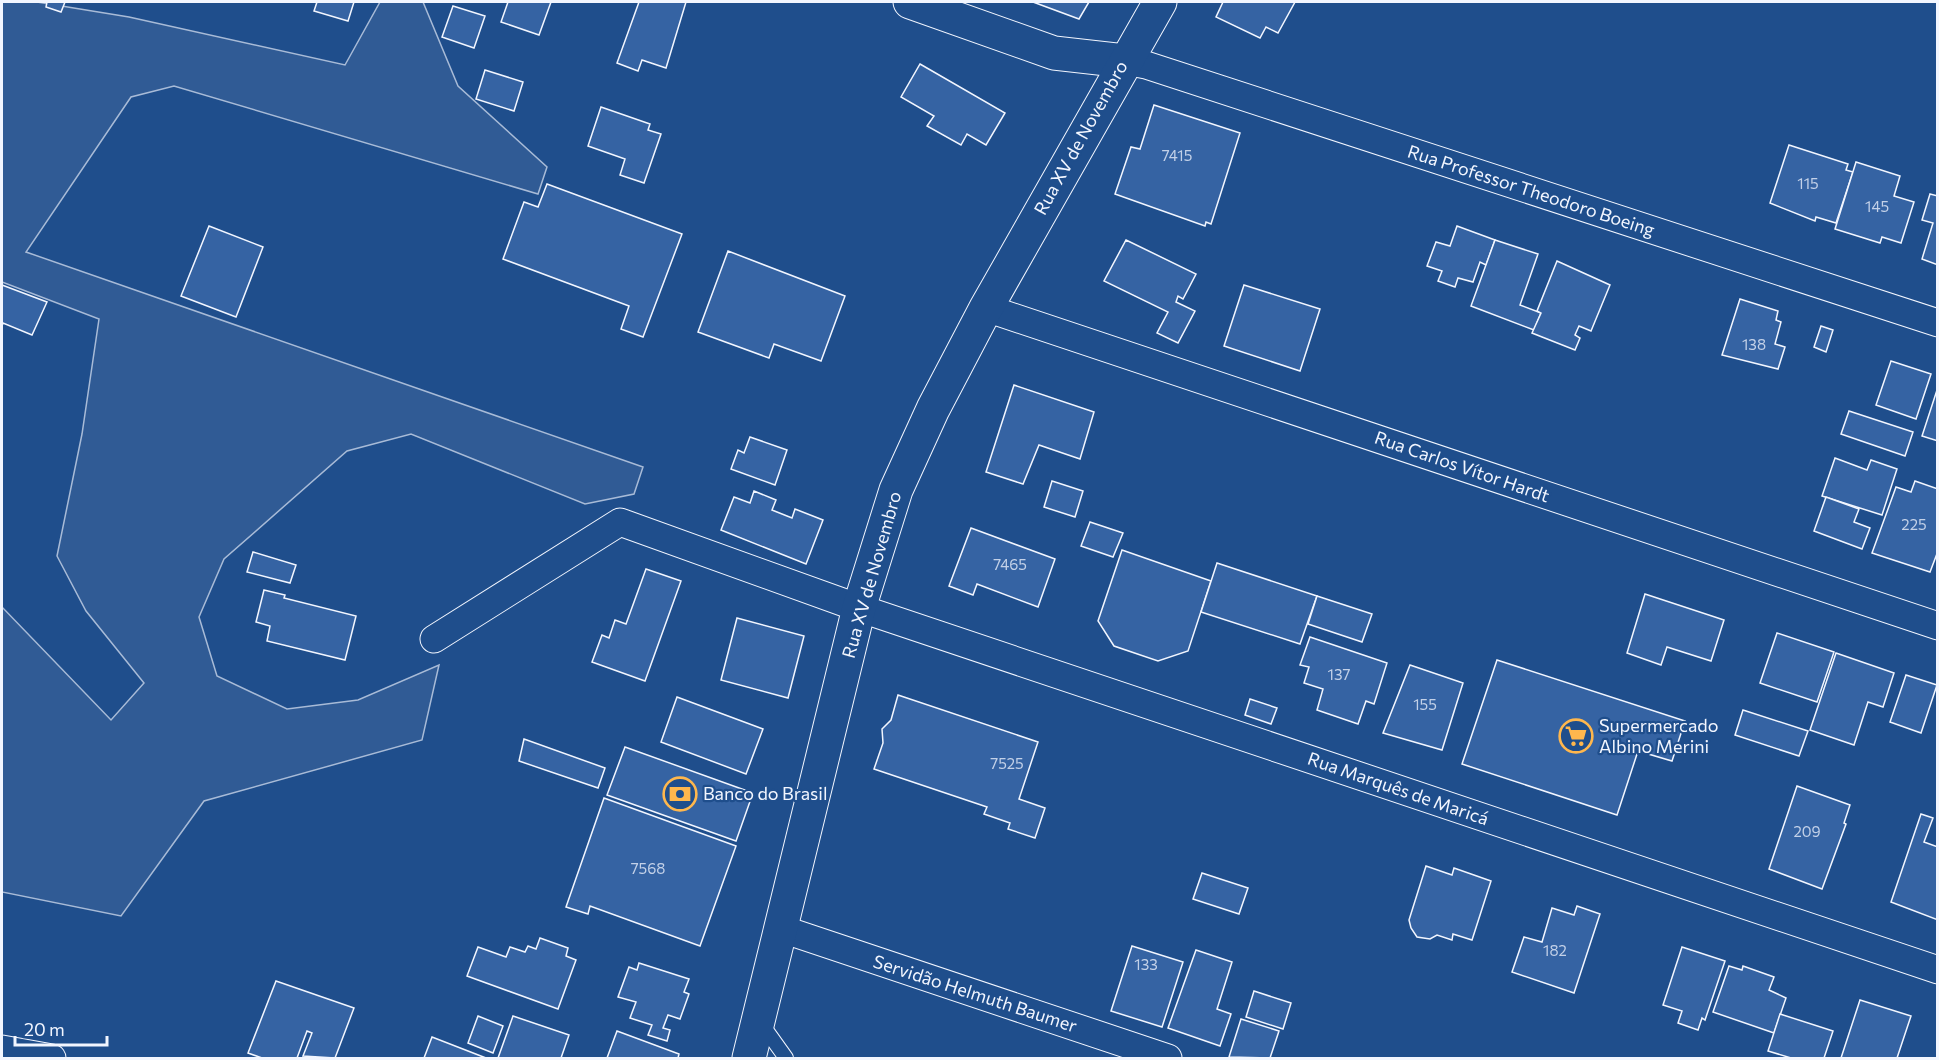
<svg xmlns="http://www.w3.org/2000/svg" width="1939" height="1060" font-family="Commissioner,sans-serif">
	<rect width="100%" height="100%" fill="#1f4e8c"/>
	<polygon fill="#305b95" stroke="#a8bbd7" stroke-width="1.5" points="2,2 37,2 129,17 345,65 380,2 423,2 458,86 547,167 538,194 174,86 131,97 26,252 643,467 634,494 585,504 411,434 347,451 224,559 199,617 217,676 287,709 358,700 439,665 422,740 204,801 121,916 2,892 2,607 111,720 144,683 86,611 57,556 82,434 99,319 2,282"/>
	<g fill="#3563a3" stroke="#f2f6ff" stroke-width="1.5">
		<polygon points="47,2 65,2 61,12 46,7"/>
		<polygon points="317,2 354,2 348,21 314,11"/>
		<polygon points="508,2 551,2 539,35 501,22"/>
		<polygon points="639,2 686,2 666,68 642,60 638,71 617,63"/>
		<polygon points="1033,2 1089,2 1079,19"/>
		<polygon points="1223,2 1295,2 1278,33 1266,27 1260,38 1216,17"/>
		<polygon points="453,6 485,16 474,48 442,37"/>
		<polygon points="920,64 1005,113 986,145 967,134 961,145 927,126 934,116 901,97"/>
		<polygon points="485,70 523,82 514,111 476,99"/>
		<polygon points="1154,105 1240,133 1211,224 1206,222 1205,226 1115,194 1131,147 1140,149"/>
		<polygon points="601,107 650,124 648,130 661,134 644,183 620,175 625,159 588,146"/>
		<polygon points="1789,145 1848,164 1846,170 1853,172 1836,223 1816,217 1815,221 1770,203"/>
		<polygon points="1856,162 1900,176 1894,196 1914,202 1901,243 1882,237 1880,243 1835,229"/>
		<polygon points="547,184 682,234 643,337 621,329 629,306 503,259 524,202 538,207"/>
		<polygon points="1930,194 1938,196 1938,265 1922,259 1933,223 1922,220"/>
		<polygon points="209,226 263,247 236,317 181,296"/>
		<polygon points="1457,226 1495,240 1486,265 1480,262 1473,282 1458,278 1455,287 1438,281 1442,271 1427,266 1436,242 1450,246"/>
		<polygon points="1126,240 1196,274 1183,299 1178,296 1176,302 1195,311 1178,343 1157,333 1168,312 1104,281"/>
		<polygon points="1495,240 1538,254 1520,305 1541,313 1534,330 1471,306"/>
		<polygon points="728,251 845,296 821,361 774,344 769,358 698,332"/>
		<polygon points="1557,261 1610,285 1591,331 1579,326 1575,335 1580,338 1575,350 1532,333 1541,313 1537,311"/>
		<polygon points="2,285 47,302 32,335 3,323 2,326"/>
		<polygon points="1244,285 1320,309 1300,371 1224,346"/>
		<polygon points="1740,299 1778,311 1776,320 1781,322 1775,344 1785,347 1778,369 1722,355"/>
		<polygon points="1821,326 1833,330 1826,352 1814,347"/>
		<polygon points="1891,361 1931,374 1916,419 1876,405"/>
		<polygon points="1014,385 1094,412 1080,459 1039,445 1023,484 986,472"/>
		<polygon points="1938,387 1938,441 1922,436"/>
		<polygon points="1849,411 1913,432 1905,456 1841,434"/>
		<polygon points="750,437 787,450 775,485 731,469 738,450 744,453"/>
		<polygon points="1835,458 1867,470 1871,460 1897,469 1882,515 1822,496"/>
		<polygon points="1052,481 1083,491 1075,517 1044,507"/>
		<polygon points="1915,481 1938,489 1938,551 1930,572 1872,553 1896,487 1911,492"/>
		<polygon points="754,491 776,500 772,510 792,518 795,509 823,520 806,564 721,530 734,497 750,503"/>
		<polygon points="1826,497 1859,509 1854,522 1870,528 1862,549 1814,531"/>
		<polygon points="1090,522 1123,533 1113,557 1081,546"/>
		<polygon points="971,528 1055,559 1038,607 977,584 973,595 949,586"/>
		<polygon points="1122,550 1211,581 1188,651 1158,661 1114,646 1098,621"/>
		<polygon points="253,552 296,565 290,583 247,572"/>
		<polygon points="1217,563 1317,596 1300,644 1201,612"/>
		<polygon points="646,569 681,581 645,681 592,662 602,635 609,638 615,620 626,624"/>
		<polygon points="264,590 285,595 284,598 356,616 345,660 267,641 270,626 256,622"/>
		<polygon points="1645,594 1724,620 1711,661 1667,647 1661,665 1627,653"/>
		<polygon points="1317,596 1372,614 1362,642 1308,624"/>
		<polygon points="737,618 804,636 788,698 721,680"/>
		<polygon points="1777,633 1834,652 1817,702 1760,683"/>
		<polygon points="1310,637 1387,663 1374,704 1366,701 1358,724 1317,710 1323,689 1304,683 1309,667 1300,665"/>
		<polygon points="1836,653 1894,673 1883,707 1868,702 1854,745 1810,730"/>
		<polygon points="1497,660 1685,721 1672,761 1638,751 1617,815 1462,764"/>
		<polygon points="1410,665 1463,683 1442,750 1383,733"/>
		<polygon points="1906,675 1937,685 1921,733 1890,722"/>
		<polygon points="898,695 1038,742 1019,799 1045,808 1035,838 1008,829 1010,823 984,814 987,807 874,769 883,743 882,729 891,720"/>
		<polygon points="677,697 763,729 746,774 661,742"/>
		<polygon points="1250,699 1277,708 1271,724 1245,715"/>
		<polygon points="1743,710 1808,731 1799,756 1735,735"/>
		<polygon points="524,739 605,768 598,788 519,761"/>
		<polygon points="625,747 753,793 736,841 607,795"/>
		<polygon points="1797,786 1850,805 1844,823 1846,824 1822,889 1769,869"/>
		<polygon points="604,798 736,846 700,946 590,906 588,914 566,907"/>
		<polygon points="1921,814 1933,818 1924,842 1938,847 1938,920 1891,902"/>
		<polygon points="1426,866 1452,875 1454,868 1491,881 1472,940 1453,934 1452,940 1437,935 1430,939 1417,937 1411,928 1409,920"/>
		<polygon points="1202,873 1248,888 1239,914 1193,899"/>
		<polygon points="1577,906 1600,914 1574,993 1512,972 1524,937 1542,942 1552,908 1574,915"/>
		<polygon points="540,938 568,948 566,956 576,960 558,1009 467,976 478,947 506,957 510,947 525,952 528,946 536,949"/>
		<polygon points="1132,946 1183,962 1162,1027 1111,1011"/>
		<polygon points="1682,947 1725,961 1705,1020 1702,1018 1698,1030 1678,1023 1682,1011 1663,1005"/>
		<polygon points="1196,950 1232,962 1217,1009 1231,1014 1220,1046 1168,1028"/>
		<polygon points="639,963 689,979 684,992 689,994 680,1019 668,1015 663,1028 670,1030 667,1041 648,1035 652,1025 630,1018 636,1002 618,997 629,967 637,970"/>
		<polygon points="1729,966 1742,970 1743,966 1774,977 1769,990 1786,998 1774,1033 1713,1012"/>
		<polygon points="276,981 354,1008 335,1058 303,1056 312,1033 307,1031 297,1058 262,1058 248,1053"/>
		<polygon points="1254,991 1291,1003 1283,1029 1246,1017"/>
		<polygon points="1860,1000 1911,1016 1897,1058 1841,1058"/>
		<polygon points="1780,1014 1833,1031 1824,1058 1791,1058 1768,1051"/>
		<polygon points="478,1016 503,1026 493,1053 468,1043"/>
		<polygon points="513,1016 569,1035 561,1058 498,1058"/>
		<polygon points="1241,1019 1279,1031 1270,1058 1229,1057"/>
		<polygon points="617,1031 679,1054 678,1058 607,1058"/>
		<polygon points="432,1037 486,1058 424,1058"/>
	</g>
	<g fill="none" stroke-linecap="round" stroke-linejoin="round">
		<g stroke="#f2f6ff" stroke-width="16">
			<polyline id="lane" points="761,1023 786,1058"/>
		</g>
		<g stroke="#f2f6ff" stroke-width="29">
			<g id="street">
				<polyline points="1125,61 1146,65 1938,323"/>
				<polyline points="986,308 1938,626"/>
				<polyline points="434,639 620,522 859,608 1938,970"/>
				<polyline points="782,929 1168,1058"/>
				<polyline points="2,1049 52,1058"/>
			</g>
		</g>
		<g stroke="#f2f6ff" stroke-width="35">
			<polyline id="secondary" points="910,2 1054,53 1125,61"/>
		</g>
		<g stroke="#f2f6ff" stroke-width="35">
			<polyline id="primary" points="749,1058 859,608 896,490 933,409 986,308 1160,2"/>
		</g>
		<use href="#lane" stroke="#1f4e8c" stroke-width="14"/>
		<use href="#street" stroke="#1f4e8c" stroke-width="27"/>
		<use href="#secondary" stroke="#1f4e8c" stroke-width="33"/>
		<use href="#primary" stroke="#1f4e8c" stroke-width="33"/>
	</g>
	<defs>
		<g id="supermarket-ring" transform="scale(1.725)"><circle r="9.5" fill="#1f4e8c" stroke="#ffb74d" stroke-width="1.5"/><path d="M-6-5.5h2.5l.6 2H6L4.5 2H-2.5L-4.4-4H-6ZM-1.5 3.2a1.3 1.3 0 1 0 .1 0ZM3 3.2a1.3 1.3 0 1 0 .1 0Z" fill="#ffb74d"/></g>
		<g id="bank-ring" transform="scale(1.725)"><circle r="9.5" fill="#1f4e8c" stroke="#ffb74d" stroke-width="1.5"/><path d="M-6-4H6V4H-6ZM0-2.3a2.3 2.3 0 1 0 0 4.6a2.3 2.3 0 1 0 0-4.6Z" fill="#ffb74d"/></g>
	</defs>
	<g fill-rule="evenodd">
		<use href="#supermarket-ring" x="1576" y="736"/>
		<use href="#bank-ring" x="680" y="794"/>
	</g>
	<g text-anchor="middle" stroke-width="4.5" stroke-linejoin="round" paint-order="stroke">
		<g font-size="15" fill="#c3d1e8">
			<text x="1177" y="161">7415</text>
			<text x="1808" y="189">115</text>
			<text x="1877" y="212">145</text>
			<text x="1754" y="350">138</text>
			<text x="1914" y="530">225</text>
			<text x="1010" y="570">7465</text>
			<text x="1339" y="680">137</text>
			<text x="1425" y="710">155</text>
			<text x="1007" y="769">7525</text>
			<text x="1807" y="837">209</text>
			<text x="648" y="874">7568</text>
			<text x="1555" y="956">182</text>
			<text x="1146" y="970">133</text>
		</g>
		<g font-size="18" fill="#f2f6ff" stroke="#1f4e8c">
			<text transform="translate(1081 138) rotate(-61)" y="6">Rua XV de Novembro</text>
			<text transform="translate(1531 191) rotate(18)" y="6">Rua Professor Theodoro Boeing</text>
			<text transform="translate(1462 467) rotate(19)" y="6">Rua Carlos Vítor Hardt</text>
			<text transform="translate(872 575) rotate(-74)" y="6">Rua XV de Novembro</text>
			<text transform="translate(1398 789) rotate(19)" y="6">Rua Marquês de Maricá</text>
			<text transform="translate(975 994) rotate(18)" y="6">Servidão Helmuth Baumer</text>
		</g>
		<g font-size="18" fill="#f2f6ff" stroke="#1f4e8c" text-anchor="start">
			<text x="1599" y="732">Supermercado<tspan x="1599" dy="21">Albino Merini</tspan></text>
			<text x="703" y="800">Banco do Brasil</text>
		</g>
	</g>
	<rect width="1939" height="1060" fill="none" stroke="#f2f6ff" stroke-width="6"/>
	<path d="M15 1036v9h92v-9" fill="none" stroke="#f2f6ff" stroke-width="3"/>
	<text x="24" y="1036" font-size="18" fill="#f2f6ff" stroke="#1f4e8c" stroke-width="4.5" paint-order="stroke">20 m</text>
</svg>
